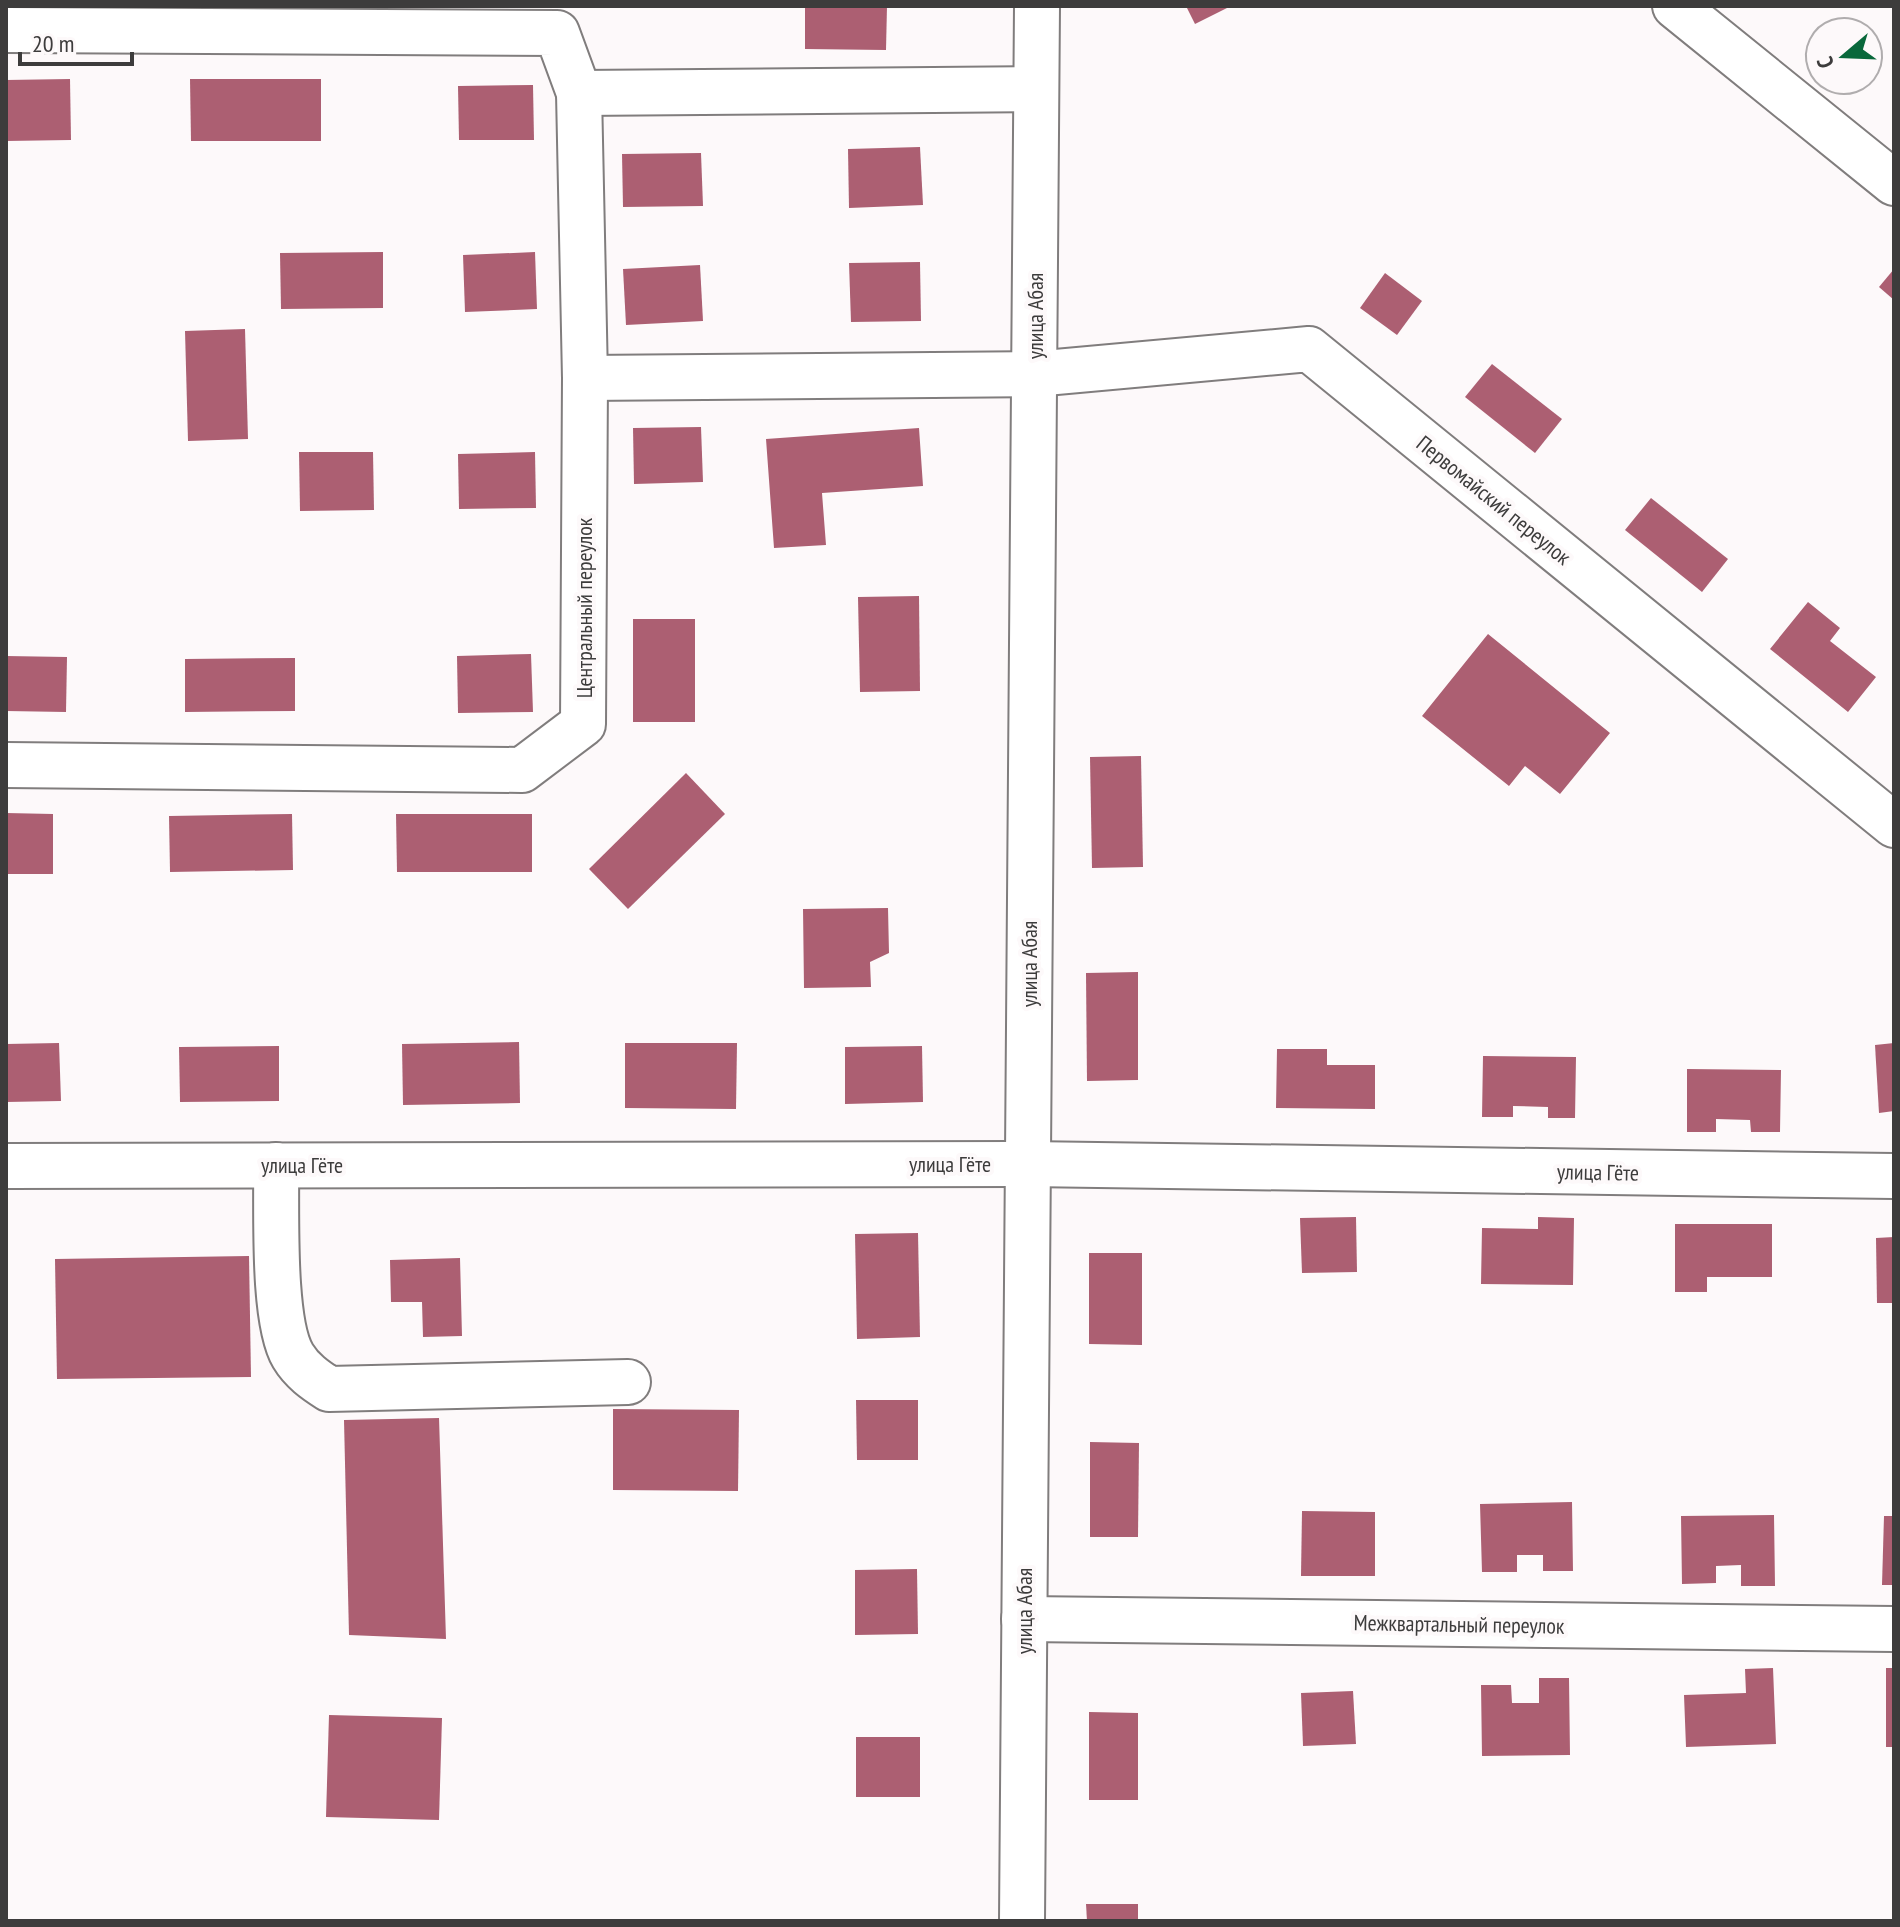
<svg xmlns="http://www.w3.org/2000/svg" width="1900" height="1927" font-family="'PT Sans Narrow',sans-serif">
	<rect width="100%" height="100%" fill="#fdf9fa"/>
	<g fill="#ac5f72">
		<polygon points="805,6 887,6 886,50 805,49"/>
		<polygon points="1186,6 1231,6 1195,24"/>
		<polygon points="70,79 71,140 6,141 6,80"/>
		<polygon points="190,79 321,79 321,141 191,141"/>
		<polygon points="533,85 534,140 459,140 458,86"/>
		<polygon points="920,147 923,205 849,208 848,149"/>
		<polygon points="701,153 703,206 623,207 622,154"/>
		<polygon points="383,252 383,308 281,309 280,253"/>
		<polygon points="535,252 537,309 465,312 463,255"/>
		<polygon points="920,262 921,321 851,322 849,263"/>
		<polygon points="700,265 703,321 626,325 623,269"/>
		<polygon points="1894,269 1894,300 1879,287"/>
		<polygon points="1385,273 1422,301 1397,335 1360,308"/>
		<polygon points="245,329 248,439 188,441 185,331"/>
		<polygon points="1492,364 1562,419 1535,453 1465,397"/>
		<polygon points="701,427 703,482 634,484 633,428"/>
		<polygon points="919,428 923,486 822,493 826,545 774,548 766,439"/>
		<polygon points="299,452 373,452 374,510 300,511"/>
		<polygon points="535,452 536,508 459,509 458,454"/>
		<polygon points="1651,498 1728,559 1702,592 1625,530"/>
		<polygon points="919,596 920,691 860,692 858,597"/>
		<polygon points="1808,602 1840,628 1830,641 1876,677 1848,712 1770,649"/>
		<rect x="633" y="619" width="62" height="103"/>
		<polygon points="1488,634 1610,733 1560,794 1525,766 1509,786 1422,716"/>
		<polygon points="531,654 533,712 458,713 457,656"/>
		<polygon points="6,656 67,657 66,712 6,711"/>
		<polygon points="295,658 295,711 185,712 185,659"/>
		<polygon points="1141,756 1143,867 1092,868 1090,757"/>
		<polygon points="686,773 725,814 628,909 589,869"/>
		<polygon points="6,813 53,814 53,874 6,874"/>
		<polygon points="292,814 293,870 170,872 169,816"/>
		<polygon points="396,814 532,814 532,872 397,872"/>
		<polygon points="888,908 889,953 870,962 871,987 804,988 803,909"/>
		<polygon points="1138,972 1138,1080 1087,1081 1086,973"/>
		<polygon points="519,1042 520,1103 403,1105 402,1044"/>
		<polygon points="59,1043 61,1101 6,1102 6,1044"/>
		<polygon points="625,1043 737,1043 736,1109 625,1108"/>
		<polygon points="1894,1043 1894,1111 1879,1113 1875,1045"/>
		<polygon points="279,1046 279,1101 180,1102 179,1047"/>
		<polygon points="922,1046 923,1102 845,1104 845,1047"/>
		<polygon points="1277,1049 1327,1049 1327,1065 1375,1065 1375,1109 1276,1108"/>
		<polygon points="1483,1056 1576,1057 1575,1118 1548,1118 1548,1107 1513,1106 1513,1117 1482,1117"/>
		<polygon points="1687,1069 1781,1070 1780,1132 1751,1132 1750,1120 1716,1119 1716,1132 1687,1132"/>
		<polygon points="1356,1217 1357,1272 1302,1273 1300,1218"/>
		<polygon points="1538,1217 1574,1218 1573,1285 1481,1284 1482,1228 1538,1229"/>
		<polygon points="1675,1224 1772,1224 1772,1277 1707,1277 1707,1292 1675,1292"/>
		<polygon points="918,1233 920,1337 857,1339 855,1234"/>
		<polygon points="1894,1237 1894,1303 1877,1303 1876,1238"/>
		<polygon points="1089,1253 1142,1253 1142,1345 1089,1344"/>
		<polygon points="249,1256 251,1377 57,1379 55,1259"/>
		<polygon points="460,1258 462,1336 423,1337 422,1302 391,1302 390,1260"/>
		<polygon points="856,1400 918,1400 918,1460 857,1460"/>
		<polygon points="613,1409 739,1410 738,1491 613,1490"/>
		<polygon points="439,1418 446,1639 349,1635 344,1420"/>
		<polygon points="1090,1442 1139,1443 1138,1537 1090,1537"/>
		<polygon points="1572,1502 1573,1571 1543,1571 1543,1555 1517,1555 1517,1572 1482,1572 1480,1504"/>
		<polygon points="1302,1511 1375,1512 1375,1576 1301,1576"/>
		<polygon points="1774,1515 1775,1586 1741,1586 1741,1565 1716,1566 1716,1583 1682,1584 1681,1516"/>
		<polygon points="1884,1516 1894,1516 1894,1585 1882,1585"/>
		<polygon points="917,1569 918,1634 855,1635 855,1570"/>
		<polygon points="1773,1668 1776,1744 1686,1747 1684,1695 1746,1693 1745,1669"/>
		<rect x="1886" y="1668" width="8" height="79"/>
		<polygon points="1539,1678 1569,1678 1570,1755 1482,1756 1481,1685 1511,1685 1512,1703 1539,1703"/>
		<polygon points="1353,1691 1356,1744 1303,1746 1301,1693"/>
		<polygon points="1089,1712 1138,1713 1138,1800 1089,1800"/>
		<polygon points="329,1715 442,1718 439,1820 326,1817"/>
		<rect x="856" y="1737" width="64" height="60"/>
		<polygon points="1086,1904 1138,1904 1138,1921 1087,1921"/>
	</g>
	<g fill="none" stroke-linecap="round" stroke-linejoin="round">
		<g stroke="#807d7d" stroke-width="48">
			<g id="minor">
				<polyline points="1675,6 1894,183"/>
				<polyline points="6,30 557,33 579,93 585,378 583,724 522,770 6,765"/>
				<polyline points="579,93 1036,89"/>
				<polyline points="585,378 1034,374 1309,349 1894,825"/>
				<path d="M276 1165C277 1210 272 1321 293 1356 302 1371 315 1380 329 1389L628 1382"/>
				<polyline points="6,1166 1028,1164 1894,1176"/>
				<polyline points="1024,1619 1894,1629"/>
				<polyline points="1022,1921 1037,6"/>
			</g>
		</g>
		<use href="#minor" stroke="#fff" stroke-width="44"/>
	</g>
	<g text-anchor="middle" stroke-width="8" stroke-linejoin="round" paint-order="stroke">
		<g font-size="22" fill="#3d3c3c" stroke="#fdf9fa">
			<text transform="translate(1035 316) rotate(-90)" y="8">улица Абая</text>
			<text transform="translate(1494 500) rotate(39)" y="8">Первомайский переулок</text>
			<text transform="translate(584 608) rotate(-90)" y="8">Центральный переулок</text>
			<text transform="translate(1029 964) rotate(-90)" y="8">улица Абая</text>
			<text x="950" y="1172">улица Гёте</text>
			<text x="302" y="1173">улица Гёте</text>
			<text transform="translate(1598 1172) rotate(1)" y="8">улица Гёте</text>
			<text transform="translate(1024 1611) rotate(-90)" y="8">улица Абая</text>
			<text transform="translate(1459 1624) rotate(1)" y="8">Межквартальный переулок</text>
		</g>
	</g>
	<rect width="1900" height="1927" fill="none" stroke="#3d3c3c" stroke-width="16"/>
	<g transform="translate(1844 56) rotate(251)"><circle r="38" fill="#fdf9fa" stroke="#b0adae" stroke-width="2"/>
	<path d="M0-6L14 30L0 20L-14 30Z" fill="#09683b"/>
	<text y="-12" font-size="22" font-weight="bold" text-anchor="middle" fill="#3d3c3c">С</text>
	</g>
	<path d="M20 52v12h112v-12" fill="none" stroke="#3d3c3c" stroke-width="4"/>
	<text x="32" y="52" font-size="24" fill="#3d3c3c" stroke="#fdf9fa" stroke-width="6" paint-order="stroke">20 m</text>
</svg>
